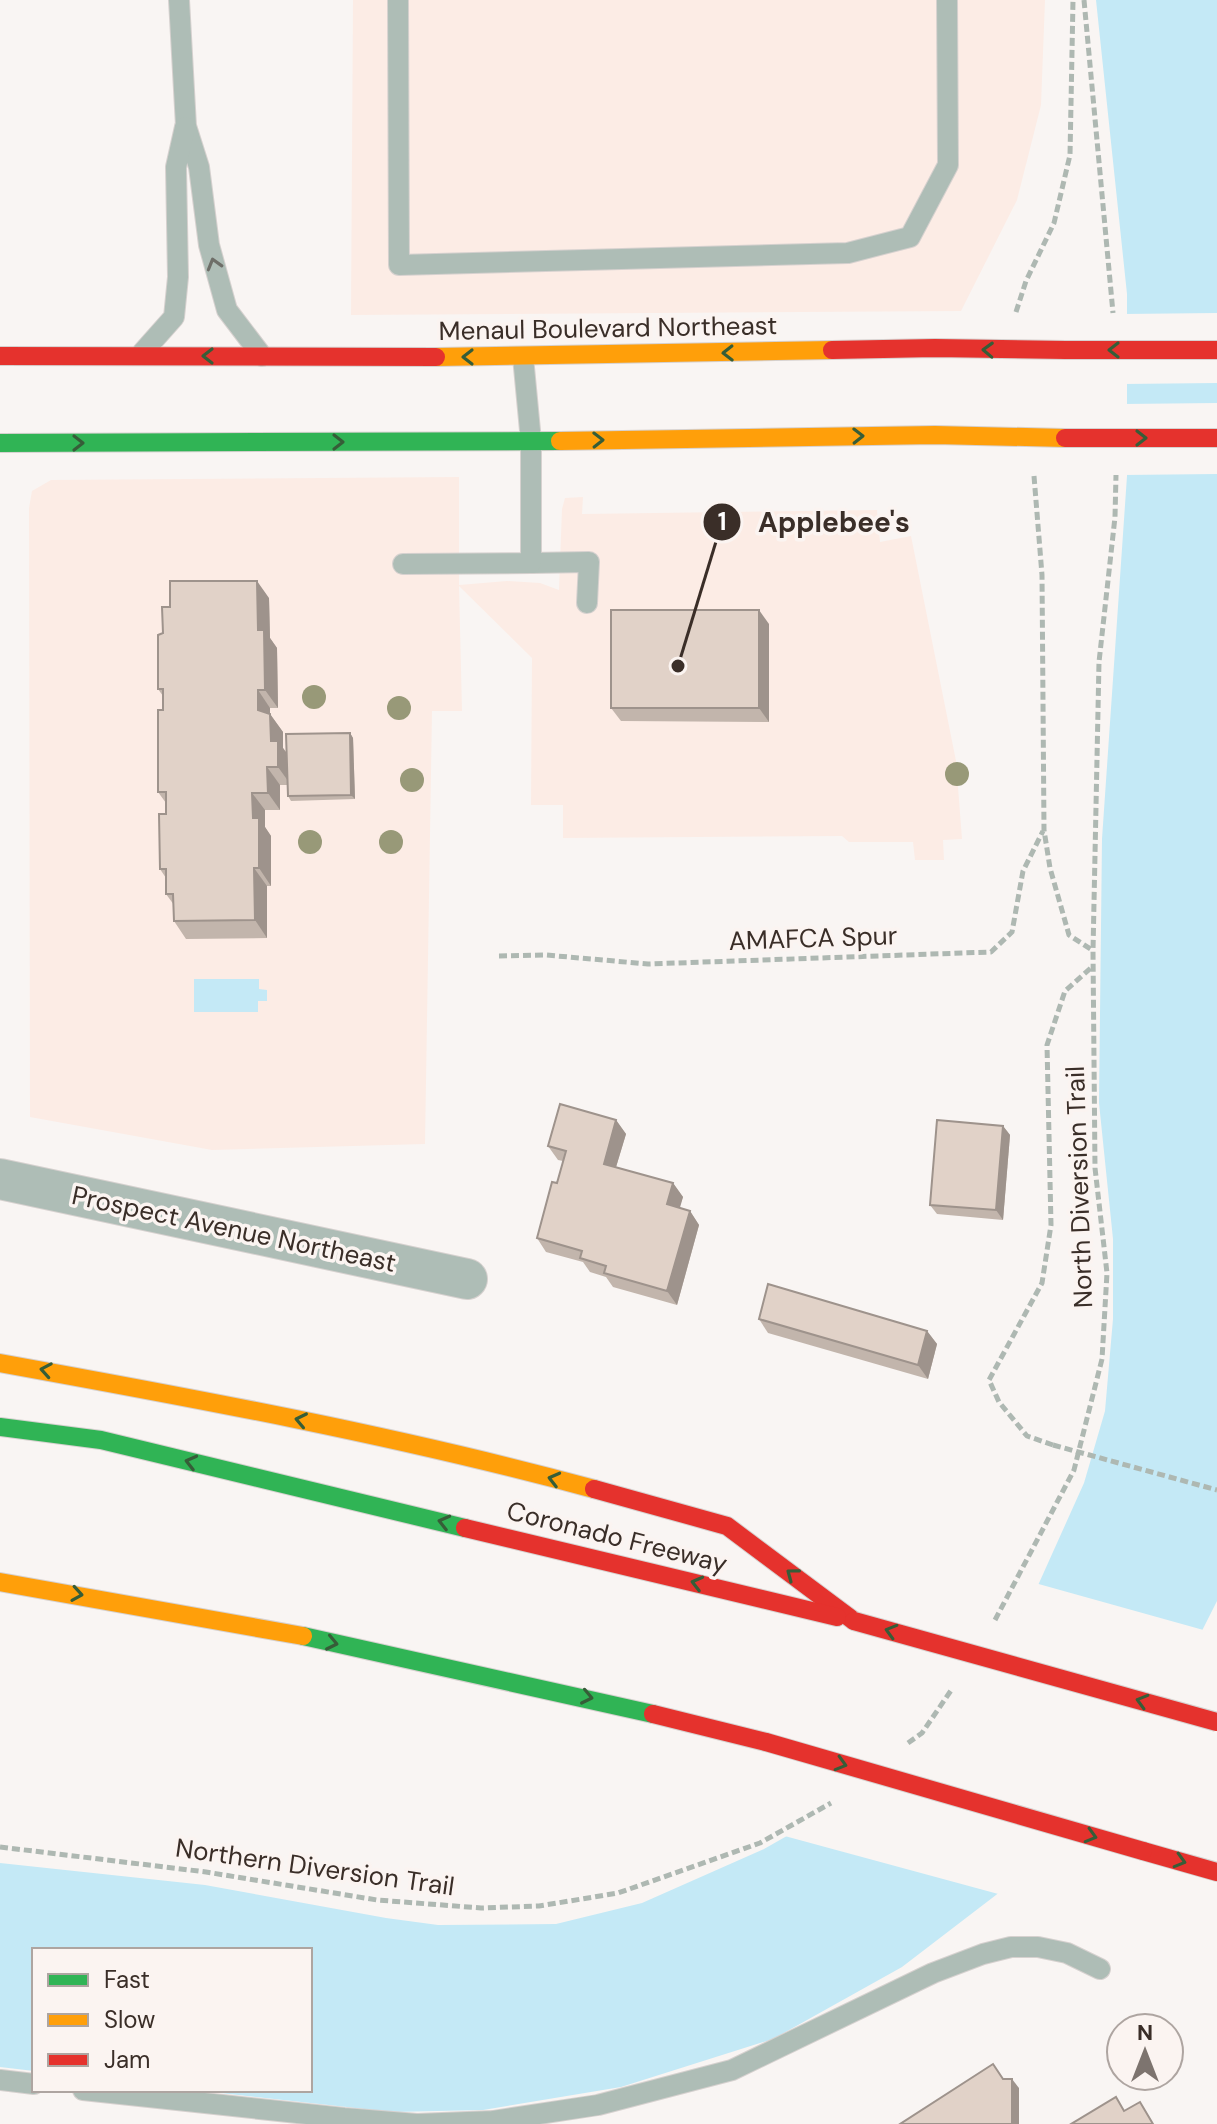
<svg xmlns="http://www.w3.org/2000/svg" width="1217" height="2124" font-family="'DM Sans',sans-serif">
	<rect width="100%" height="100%" fill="#f9f5f3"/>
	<g fill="#fcece5">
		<polygon points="353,0 1045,0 1041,105 1017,200 961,311 351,315"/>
		<polygon points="459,477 459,585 507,581 540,583 559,590 562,509 565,498 583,497 582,514 877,510 880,542 911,536 956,761 962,839 943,840 944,860 915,860 913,842 849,842 842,836 563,838 563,805 531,805 532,658 459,586 462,711 432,711 425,1144 212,1150 30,1117 29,508 32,491 51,480"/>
	</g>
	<g fill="#c4e9f6">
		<polygon points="1096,0 1217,0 1217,1601 1152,1730 1106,1801 996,1895 902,1967 773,2039 621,2087 483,2110 392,2112 194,2090 310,2090 310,1950 34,1950 34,2071 0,2067 0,1863 205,1885 386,1918 438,1925 556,1924 642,1903 764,1849 873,1787 956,1723 1017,1632 1084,1483 1105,1411 1113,1319 1113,1239 1099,1103 1102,839 1127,476 1127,294"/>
		<polygon points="194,979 259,979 259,989 267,990 267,1001 258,1001 258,1012 194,1012"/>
	</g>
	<g fill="#f9f5f3">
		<polygon points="1217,313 1217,383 1123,384 1123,314"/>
		<polygon points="1217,403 1217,474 1123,475 1123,404"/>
		<polygon points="1035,1583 1207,1631 1156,1732 1109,1803 1002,1895 781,1835 870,1784 953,1720 1014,1630"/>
	</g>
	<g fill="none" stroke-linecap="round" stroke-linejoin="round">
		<g stroke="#d6d1cf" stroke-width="22">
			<g id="lane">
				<polyline points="179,0 186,126 199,167 209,245 227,310 262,356"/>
				<polyline points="398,0 399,265 848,253 910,237 948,165 947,0"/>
				<polyline points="142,353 174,317 178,277 176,167 185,127"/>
				<polyline points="531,563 589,562 587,603"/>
				<polyline points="403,564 531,563 531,441 523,357"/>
				<polyline points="0,2080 34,2084"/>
				<polyline points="83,2090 344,2118 417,2124 493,2121 598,2105 732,2070 933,1973 983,1954 1011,1947 1038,1947 1067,1953 1100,1969"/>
			</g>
		</g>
		<g stroke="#d6d1cf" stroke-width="42">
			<polyline id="street" points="0,1179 467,1279"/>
		</g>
		<g stroke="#d6d1cf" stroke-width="20">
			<g id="fast">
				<polyline points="0,443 560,441"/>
				<polyline points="0,1427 101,1440 465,1528"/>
				<polyline points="303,1636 653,1714"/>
			</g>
		</g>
		<g stroke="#d6d1cf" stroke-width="20">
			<g id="slow">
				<polyline points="436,357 832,350"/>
				<polyline points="560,441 935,435 1065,438"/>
				<path d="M0 1363C199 1399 399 1436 594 1489"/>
				<polyline points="0,1582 303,1636"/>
			</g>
		</g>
		<g stroke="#d6d1cf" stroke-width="20">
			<g id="jam">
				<polyline points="832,350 935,348 1066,350"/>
				<polyline points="0,356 436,357"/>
				<polyline points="594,1489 727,1526 854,1621"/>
				<polyline points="465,1528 837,1617"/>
				<polyline points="653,1714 766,1742"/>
				<polyline points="1143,1851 1217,1872"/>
			</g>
		</g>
		<g stroke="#aeb8b2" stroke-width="5" stroke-dasharray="8 4" stroke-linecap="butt">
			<polyline points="1084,0 1113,313"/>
			<polyline points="1016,312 1026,281 1054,223 1070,155 1073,0"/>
			<polyline points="1034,476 1042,575 1044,830 1050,868 1069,935 1092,950"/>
			<polyline points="499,956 546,955 648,964 991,952 1012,932 1023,871 1043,831"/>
			<polyline points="1053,1445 1027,1436 999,1402 989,1380 1042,1283 1051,1225 1047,1045 1065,991 1093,966"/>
			<polyline points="995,1620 1074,1470 1102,1359 1107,1273 1095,1168 1093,951 1099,662 1115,517 1116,475"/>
			<polyline points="908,1743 922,1733 952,1689"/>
			<polyline points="0,1847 206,1872 377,1900 481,1908 539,1906 618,1893 760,1843 831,1803"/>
		</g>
		<use href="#lane" stroke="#aebdb6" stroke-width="20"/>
		<use href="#street" stroke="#aebdb6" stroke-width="40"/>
		<use href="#fast" stroke="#30b455" stroke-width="18"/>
		<use href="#slow" stroke="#ff9f0a" stroke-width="18"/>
		<use href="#jam" stroke="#e5322d" stroke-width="18"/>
		<g stroke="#d6d1cf" stroke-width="20" stroke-linecap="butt">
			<g id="jam-bridge">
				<polyline points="1066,350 1217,350"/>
				<polyline points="1065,438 1217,438"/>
				<polyline points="854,1621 1217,1722"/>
				<polyline points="766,1742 1143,1851"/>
			</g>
		</g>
		<polyline stroke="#aeb8b2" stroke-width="5" stroke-dasharray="8 4" stroke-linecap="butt" points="1053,1445 1217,1490"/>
		<use href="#jam-bridge" stroke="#e5322d" stroke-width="18"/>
	</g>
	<g fill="#989978">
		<circle cx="314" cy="697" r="12"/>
		<circle cx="399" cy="708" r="12"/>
		<circle cx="957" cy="774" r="12"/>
		<circle cx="412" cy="780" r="12"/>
		<circle cx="310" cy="842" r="12"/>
		<circle cx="391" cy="842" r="12"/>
	</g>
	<g fill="#c2b5ac">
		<polygon points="269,598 270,638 277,648 278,708 270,708 270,714 283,732 283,748 287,753 350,733 353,738 355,799 291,801 288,796 287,785 280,785 280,810 265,810 265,827 271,836 271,886 267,886 267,938 186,939 174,921 174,905 166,894 166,878 160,869 166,814 166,803 158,792 163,710 163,696 158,689 163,633 170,607"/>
		<polygon points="769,624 769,722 621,721 611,708"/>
		<polygon points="616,1120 626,1134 616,1167 673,1183 683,1197 679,1208 690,1211 699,1225 677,1305 613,1287 606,1277 590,1272 583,1262 546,1252 537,1238 557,1183 563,1161 558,1160 548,1146"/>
		<polygon points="1003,1126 1010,1135 1003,1220 937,1214 930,1205"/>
		<polygon points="759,1319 927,1331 937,1344 928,1379 768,1333"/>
	</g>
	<g fill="#9e938c">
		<polygon points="257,581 269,598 270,638 277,648 278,708 265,690 258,630"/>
		<polygon points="759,610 769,624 769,722 759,708"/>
		<polygon points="258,690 270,708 270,728 258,710"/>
		<polygon points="270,714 283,732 283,748 290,758 291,785 278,767 271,741"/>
		<polygon points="350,733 353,738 355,799 351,795"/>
		<polygon points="267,767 280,785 280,810 268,793"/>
		<polygon points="252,793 265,810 265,827 271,836 271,886 259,868 253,818"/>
		<polygon points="254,868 267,886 267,938 255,920"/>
		<polygon points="616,1120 626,1134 613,1177 604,1164"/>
		<polygon points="1003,1126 1010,1135 1003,1220 996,1210"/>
		<polygon points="673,1183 683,1197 677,1218 667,1204"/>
		<polygon points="690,1211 699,1225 677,1305 667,1291"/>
		<polygon points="927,1331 937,1344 928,1379 918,1365"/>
		<polygon points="1012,2079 1019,2088 1019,2124 1012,2124"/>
	</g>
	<g fill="#e1d2c8" stroke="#9e938c" stroke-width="2">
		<polygon points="170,581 257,581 258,630 264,630 265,690 258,690 258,710 270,714 271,741 278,741 278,767 267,767 268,793 252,793 253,818 259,818 259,868 254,868 255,920 174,921 173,894 166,894 166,869 160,869 159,814 166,814 166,792 158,792 158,710 163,710 163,689 158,689 158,635 163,633 162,607 170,607"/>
		<rect x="611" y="610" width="148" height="98"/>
		<polygon points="350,733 351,795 288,796 286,734"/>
		<polygon points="560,1104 616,1120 604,1164 673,1183 667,1204 690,1211 667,1291 604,1273 606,1266 580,1258 582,1251 537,1238 552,1182 557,1183 566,1151 548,1146"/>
		<polygon points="937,1120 1003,1126 996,1210 930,1205"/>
		<polygon points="768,1284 927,1331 918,1365 759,1319"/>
		<polygon points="993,2064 1003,2079 1012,2079 1012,2124 900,2124"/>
		<polygon points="1116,2097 1124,2111 1140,2102 1153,2124 1071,2124"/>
	</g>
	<defs><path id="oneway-chevron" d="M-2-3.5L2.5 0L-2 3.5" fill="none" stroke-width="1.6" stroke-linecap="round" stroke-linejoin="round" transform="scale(2)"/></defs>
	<use stroke="#6e6e68" href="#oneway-chevron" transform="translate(214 264) rotate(-106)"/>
	<g stroke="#365d38">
		<use href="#oneway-chevron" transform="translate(988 350) rotate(-178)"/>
		<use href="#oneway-chevron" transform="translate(1114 350) rotate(-180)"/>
		<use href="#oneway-chevron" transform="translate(728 353) rotate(179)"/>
		<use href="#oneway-chevron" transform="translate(208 356) rotate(180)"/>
		<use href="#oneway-chevron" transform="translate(468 357) rotate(-180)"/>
		<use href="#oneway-chevron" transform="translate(858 436) rotate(-1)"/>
		<use href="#oneway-chevron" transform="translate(1141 438)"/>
		<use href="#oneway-chevron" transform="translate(598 440) rotate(-1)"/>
		<use href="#oneway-chevron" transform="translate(338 442)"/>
		<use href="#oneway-chevron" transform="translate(78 443)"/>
		<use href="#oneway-chevron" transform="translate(46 1370) rotate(-170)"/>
		<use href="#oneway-chevron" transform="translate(301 1420) rotate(-168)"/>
		<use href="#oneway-chevron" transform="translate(191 1462) rotate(-166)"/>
		<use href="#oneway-chevron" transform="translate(554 1479) rotate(-166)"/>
		<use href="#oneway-chevron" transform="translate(444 1522) rotate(-166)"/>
		<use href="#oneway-chevron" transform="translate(792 1574) rotate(-143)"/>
		<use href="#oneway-chevron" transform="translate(697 1583) rotate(-166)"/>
		<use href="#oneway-chevron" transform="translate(77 1594) rotate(9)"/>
		<use href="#oneway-chevron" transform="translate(891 1631) rotate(-164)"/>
		<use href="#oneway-chevron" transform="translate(332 1643) rotate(12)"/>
		<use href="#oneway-chevron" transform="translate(587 1697) rotate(12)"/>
		<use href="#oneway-chevron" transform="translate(1142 1701) rotate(-164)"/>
		<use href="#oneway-chevron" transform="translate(841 1764) rotate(16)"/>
		<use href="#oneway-chevron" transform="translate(1091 1836) rotate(16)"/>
		<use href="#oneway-chevron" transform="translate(1180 1861) rotate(16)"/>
	</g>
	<g text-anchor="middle" stroke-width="7" stroke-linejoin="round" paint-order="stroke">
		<g font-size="26" fill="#3a2e28" stroke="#fbf4f1">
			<text transform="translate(608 328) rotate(-1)" y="9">Menaul Boulevard Northeast</text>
			<text transform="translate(813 938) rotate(-2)" y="9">AMAFCA Spur</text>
			<text transform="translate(1079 1187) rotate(-92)" y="9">North Diversion Trail</text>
			<text transform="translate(234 1229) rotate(12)" y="9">Prospect Avenue Northeast</text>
			<text transform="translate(617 1537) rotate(14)" y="9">Coronado Freeway</text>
			<text transform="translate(315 1867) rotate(8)" y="9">Northern Diversion Trail</text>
		</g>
	</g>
	<path fill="none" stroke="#3a2e28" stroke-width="3" d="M678 666L722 522"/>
	<g fill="#3a2e28" stroke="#fbf4f1" stroke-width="3">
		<circle cx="678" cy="666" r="8"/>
		<circle cx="722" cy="522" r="20"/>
	</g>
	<g font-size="24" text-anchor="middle" font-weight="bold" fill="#fff">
		<text x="722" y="530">1</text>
	</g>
	<g font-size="28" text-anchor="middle" font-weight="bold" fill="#3a2e28" stroke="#fbf4f1" stroke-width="7" stroke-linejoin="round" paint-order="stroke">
		<text x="834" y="532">Applebee's</text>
	</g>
	<rect x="32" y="1948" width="280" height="144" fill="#fbf4f1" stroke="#aea5a1" stroke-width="2"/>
	<rect x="48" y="1974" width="40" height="12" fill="#30b455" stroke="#aea5a1" stroke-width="2"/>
	<text x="104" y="1988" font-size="24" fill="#3a2e28">Fast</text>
	<rect x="48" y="2014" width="40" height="12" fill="#ff9f0a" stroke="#aea5a1" stroke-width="2"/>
	<text x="104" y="2028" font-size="24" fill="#3a2e28">Slow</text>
	<rect x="48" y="2054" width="40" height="12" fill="#e5322d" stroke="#aea5a1" stroke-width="2"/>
	<text x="104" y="2068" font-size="24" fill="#3a2e28">Jam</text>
	<g transform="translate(1145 2052)"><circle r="38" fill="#fbf4f1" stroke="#aea5a1" stroke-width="2"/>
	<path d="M0-6L14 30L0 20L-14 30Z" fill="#7d746f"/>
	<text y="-12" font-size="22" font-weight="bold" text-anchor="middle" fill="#3a2e28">N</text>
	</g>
</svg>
